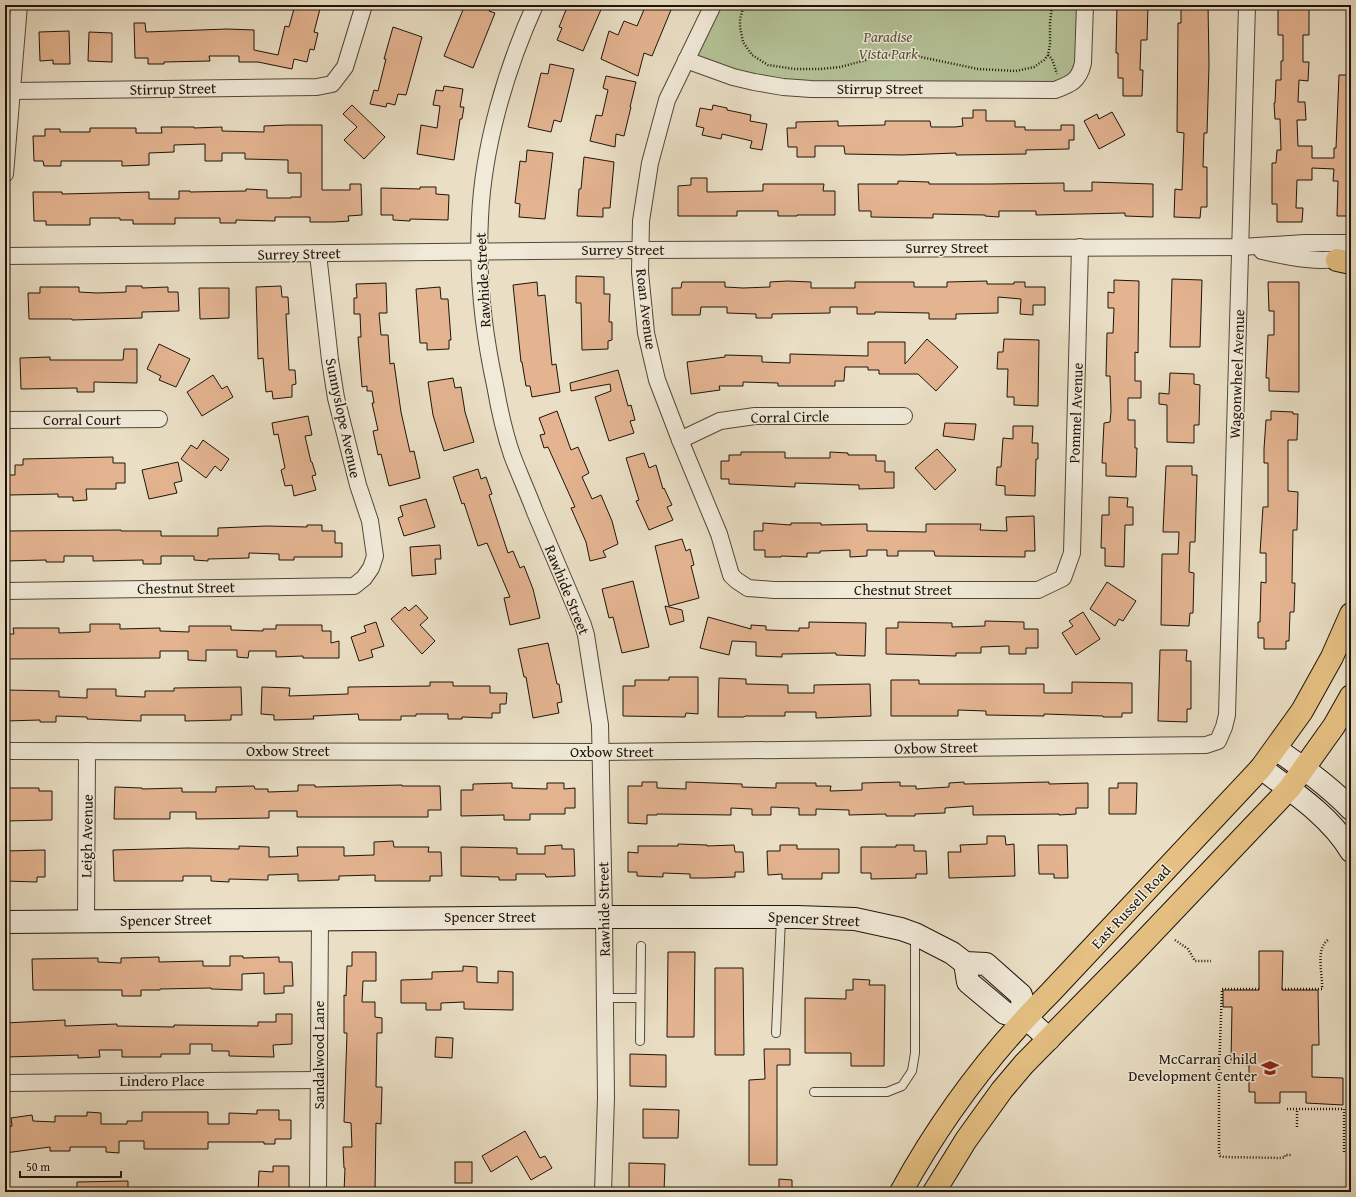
<svg xmlns="http://www.w3.org/2000/svg" width="1356" height="1197" font-family="'Gentium Book Plus',serif">
	<rect width="100%" height="100%" fill="#eadfc5"/>
	<filter id="stains"><feTurbulence type="fractalNoise" baseFrequency=".005" numOctaves="4"/><feColorMatrix values="0 0 0 0 .2 0 0 0 0 .09 0 0 0 0 .02 0 0 0 .5 -.17"/></filter>
	<radialGradient id="worn" r=".72"><stop offset=".6" stop-color="#630" stop-opacity="0"/><stop offset="1" stop-color="#630" stop-opacity=".3"/></radialGradient>
	<polygon fill="#b4c297" stroke="#696b50" points="713,5 1086,5 1083,69 1069,85 821,86 745,76 691,53"/>
	<g fill="#e4b491" stroke="#1e140a">
		<polygon points="295,5 321,5 314,32 318,33 314,50 310,49 307,62 294,59 292,69 258,62 239,62 239,56 209,56 210,61 164,62 164,64 148,64 148,58 135,58 134,23 145,23 146,32 227,29 254,30 254,50 278,55 285,26 289,27"/>
		<polygon points="465,5 492,5 489,11 495,13 473,68 444,56"/>
		<polygon points="568,5 603,5 583,51 557,40 562,28 559,27"/>
		<polygon points="646,5 673,5 652,56 644,53 638,76 601,59 609,31 618,35 624,21 637,26"/>
		<polygon points="1117,5 1148,5 1147,40 1141,40 1140,70 1143,70 1142,96 1123,96 1123,78 1118,78 1118,53 1116,53"/>
		<polygon points="1181,5 1208,5 1209,65 1207,133 1204,133 1203,167 1207,167 1207,207 1201,207 1200,218 1174,217 1175,189 1182,190 1184,133 1177,132 1178,23 1181,23"/>
		<polygon points="1278,5 1309,5 1309,35 1303,35 1303,62 1309,62 1308,81 1299,80 1298,102 1305,102 1306,120 1297,120 1298,146 1312,146 1312,158 1334,158 1334,148 1336,148 1339,75 1351,75 1351,216 1337,216 1338,181 1333,181 1334,169 1312,168 1312,180 1297,180 1296,208 1303,208 1302,222 1277,222 1277,204 1272,204 1272,163 1276,163 1277,150 1281,150 1280,119 1275,119 1274,103 1275,103 1276,80 1281,80 1281,61 1283,61 1283,35 1278,35"/>
		<polygon points="393,27 422,37 406,95 398,94 395,105 387,103 386,107 370,104 374,90 378,91 386,59 384,59"/>
		<polygon points="69,31 70,64 53,64 53,60 40,61 39,32"/>
		<polygon points="89,32 112,33 112,62 88,61"/>
		<polygon points="550,64 574,69 561,122 554,120 551,132 528,127 541,73 548,74"/>
		<polygon points="606,76 636,82 630,107 631,107 624,136 616,134 615,147 590,141 596,115 602,116 608,90 603,88"/>
		<polygon points="444,86 463,89 460,107 464,107 462,119 460,119 454,160 417,154 421,125 437,128 440,106 433,105 436,90 443,91"/>
		<polygon points="352,105 385,137 364,159 344,140 357,127 343,114"/>
		<polygon points="713,105 727,108 727,110 751,115 750,121 767,124 762,150 750,148 752,141 722,134 721,139 702,135 704,128 696,126 700,108 712,110"/>
		<polygon points="973,110 986,110 986,121 1015,121 1015,127 1025,127 1025,130 1061,130 1061,125 1074,125 1074,140 1069,140 1069,149 1026,150 1026,154 956,155 956,153 902,155 845,154 844,146 815,146 815,157 797,157 797,147 788,147 787,128 796,128 796,122 838,121 838,126 885,125 885,121 930,121 931,127 955,127 963,126 962,118 973,118"/>
		<polygon points="1112,112 1125,135 1099,149 1084,121 1097,114 1099,119"/>
		<polygon points="288,125 322,125 322,190 350,190 350,184 361,184 362,215 348,216 349,221 333,222 310,222 310,217 275,217 275,221 236,220 236,223 220,223 220,218 175,218 175,224 133,224 133,220 120,220 120,218 90,218 90,225 46,225 46,221 34,221 33,192 62,192 62,194 149,192 149,199 179,199 179,191 190,191 190,192 246,191 246,189 267,190 267,198 291,198 291,197 301,197 301,173 288,173 288,160 245,159 245,153 222,153 222,161 205,161 205,144 174,145 174,152 149,153 149,165 122,166 122,161 61,161 61,166 44,166 43,161 34,161 33,136 45,136 45,129 60,129 60,132 90,132 90,128 136,128 136,133 162,133 161,127 194,127 194,128 222,127 222,131 264,132 264,126"/>
		<polygon points="527,150 553,153 545,219 519,217 520,204 515,203 520,161 526,162"/>
		<polygon points="584,157 614,162 610,208 603,208 603,217 577,216 579,189 581,189"/>
		<polygon points="691,178 707,178 707,192 763,191 763,184 824,184 823,191 835,191 835,215 797,215 797,216 778,216 778,211 737,211 737,216 678,216 678,186 691,185"/>
		<polygon points="898,181 929,182 929,184 990,184 1064,183 1064,191 1092,191 1092,182 1153,184 1153,217 1125,216 1125,213 1036,215 1036,211 999,211 999,217 985,216 985,215 933,214 933,218 871,217 871,211 859,211 858,184 898,184"/>
		<polygon points="420,187 436,187 436,194 449,195 448,220 410,219 410,221 393,220 393,215 381,215 381,188 420,189"/>
		<polygon points="576,276 604,277 604,294 610,294 609,322 612,322 612,340 608,341 608,349 582,350 581,303 576,303"/>
		<polygon points="1172,279 1202,280 1200,347 1170,347"/>
		<polygon points="1114,280 1139,281 1138,353 1135,352 1135,381 1141,381 1141,398 1128,398 1128,420 1135,420 1135,448 1137,448 1136,477 1106,476 1106,463 1102,463 1104,423 1110,422 1111,411 1110,376 1106,376 1107,333 1113,333 1114,308 1108,308 1108,292 1114,293"/>
		<polygon points="787,281 811,282 811,288 855,288 855,282 914,282 914,287 947,287 947,282 987,281 987,284 1014,284 1014,282 1025,282 1025,287 1045,287 1045,305 1033,305 1033,315 1020,314 1021,299 998,297 998,313 956,314 956,319 929,319 929,313 875,312 875,314 857,314 857,307 830,307 830,313 772,314 772,318 756,318 756,314 727,313 727,307 701,307 700,315 672,315 672,288 681,288 682,282 725,282 725,287 743,288 770,287 770,282"/>
		<polygon points="537,282 538,296 545,295 552,365 556,364 560,392 532,397 530,386 526,386 522,362 521,362 513,285"/>
		<polygon points="1268,282 1299,282 1299,392 1269,391 1269,378 1266,378 1268,335 1274,335 1274,311 1269,311"/>
		<polygon points="386,283 387,313 379,313 381,335 388,335 390,364 394,363 401,412 410,452 414,451 420,478 389,486 381,454 378,455 373,431 378,430 372,403 374,403 372,391 367,391 367,386 362,387 358,337 361,337 360,314 354,314 354,298 357,298 356,284"/>
		<polygon points="126,286 142,286 142,288 168,287 168,292 178,292 179,311 142,312 142,318 72,320 72,319 29,319 28,293 40,293 40,287 79,287 79,292 97,293 126,292"/>
		<polygon points="281,286 282,297 288,297 289,314 286,314 289,370 295,370 296,384 292,385 292,397 273,399 272,391 266,392 263,358 258,359 256,287"/>
		<polygon points="440,287 441,299 448,299 451,340 449,340 449,349 427,350 427,343 420,343 416,289"/>
		<polygon points="199,288 229,288 229,318 200,319"/>
		<polygon points="927,339 958,367 936,391 918,374 879,374 879,370 868,370 868,367 845,367 844,381 835,381 835,386 778,386 778,383 743,382 743,386 719,386 720,390 691,394 687,362 725,357 725,355 762,356 762,362 790,363 790,354 868,356 868,342 905,342 905,364"/>
		<polygon points="1004,339 1039,340 1038,406 1014,405 1014,397 1007,397 1008,369 997,369 998,352 1003,352"/>
		<polygon points="159,344 190,359 176,387 159,380 161,376 147,369"/>
		<polygon points="124,349 137,349 137,383 94,382 94,392 77,392 77,388 21,389 20,358 50,357 50,360 123,360"/>
		<polygon points="618,370 628,406 631,405 635,420 630,421 634,433 609,441 595,397 611,391 610,384 571,391 570,383"/>
		<polygon points="1170,373 1194,374 1194,384 1200,385 1199,425 1194,425 1194,443 1167,442 1167,405 1159,404 1159,393 1169,394"/>
		<polygon points="213,375 222,389 227,386 233,397 202,416 187,392"/>
		<polygon points="453,378 455,388 461,387 465,412 474,442 444,451 433,415 428,382"/>
		<polygon points="557,411 571,450 578,447 589,473 582,477 592,499 601,495 612,521 618,544 603,551 606,557 590,561 586,542 571,508 575,507 548,447 544,448 540,435 545,434 539,418"/>
		<polygon points="1271,411 1293,412 1293,414 1298,414 1297,440 1288,440 1288,491 1298,492 1297,530 1293,530 1292,583 1295,583 1294,612 1290,612 1289,641 1286,641 1286,649 1264,649 1264,638 1258,638 1258,622 1260,622 1261,582 1266,583 1266,553 1260,553 1263,507 1268,507 1268,463 1264,463 1264,449 1266,420 1271,420"/>
		<polygon points="308,416 312,435 305,436 311,462 312,462 316,475 312,476 316,490 294,496 292,485 285,486 281,470 285,468 278,434 274,435 272,423"/>
		<polygon points="945,423 976,424 974,440 943,436"/>
		<polygon points="1013,426 1033,426 1032,443 1038,443 1038,459 1036,459 1035,496 1005,495 1005,486 996,485 997,467 1001,467 1003,438 1013,439"/>
		<polygon points="203,440 229,459 221,471 215,466 206,478 181,459 191,445 197,449"/>
		<polygon points="937,449 956,470 935,490 915,468"/>
		<polygon points="741,452 785,452 785,458 830,458 830,452 848,453 848,455 876,455 876,461 885,461 885,472 894,472 894,488 859,489 859,485 795,483 795,487 729,484 729,479 721,479 721,461 729,461 729,455 741,455"/>
		<polygon points="644,453 649,468 656,465 663,489 664,488 672,505 667,507 673,520 649,530 636,501 639,500 626,458"/>
		<polygon points="113,457 113,463 125,463 125,483 116,483 116,489 86,489 87,500 73,501 73,497 58,497 58,494 9,495 9,475 15,475 15,465 23,465 23,459"/>
		<polygon points="178,462 182,481 174,483 177,493 149,499 142,470"/>
		<polygon points="1166,466 1192,466 1192,475 1197,475 1195,542 1190,542 1189,572 1194,573 1193,613 1190,613 1189,626 1161,625 1162,554 1178,554 1179,532 1163,532"/>
		<polygon points="478,469 481,479 486,477 492,494 489,495 508,553 513,551 520,568 524,566 533,589 540,618 510,625 504,598 510,597 487,543 478,546 464,503 462,504 453,477"/>
		<polygon points="1109,497 1128,498 1127,507 1133,507 1133,525 1125,525 1124,567 1105,566 1105,548 1101,548 1102,515 1109,515"/>
		<polygon points="426,499 435,527 404,536 398,518 403,516 400,506"/>
		<polygon points="1034,516 1035,551 1025,551 1025,557 935,556 934,551 898,551 898,556 887,556 887,550 867,550 867,556 850,557 850,550 820,551 820,553 807,553 807,557 781,556 781,557 765,557 765,550 754,550 754,531 763,531 763,523 791,525 791,523 821,523 821,525 867,524 867,531 926,532 926,524 981,524 980,530 1007,531 1006,517"/>
		<polygon points="307,525 322,525 322,531 335,531 335,543 342,543 342,557 294,557 294,560 279,560 279,554 249,553 249,558 208,559 208,561 194,560 194,556 161,556 161,564 143,564 143,560 93,561 93,556 64,556 64,562 46,562 46,560 6,561 6,531 121,530 121,531 161,531 161,536 218,536 218,528 267,526 307,527"/>
		<polygon points="682,539 686,551 690,549 694,565 691,566 699,598 669,606 655,546"/>
		<polygon points="440,545 441,559 435,559 436,574 412,576 410,547"/>
		<polygon points="633,581 649,647 622,653 613,617 609,618 602,589"/>
		<polygon points="1107,582 1136,601 1123,621 1119,619 1115,626 1090,609"/>
		<polygon points="416,605 428,618 420,625 435,641 422,654 391,619 405,607 409,611"/>
		<polygon points="665,606 682,610 684,621 670,625"/>
		<polygon points="1083,612 1100,639 1076,655 1062,633 1073,626 1069,621"/>
		<polygon points="708,617 751,629 751,625 766,626 766,630 799,631 799,628 809,628 809,622 866,623 865,656 836,655 836,653 782,654 782,657 756,656 756,642 732,641 729,655 700,648"/>
		<polygon points="985,621 1024,622 1024,629 1038,629 1038,648 1026,648 1026,654 1009,654 1009,646 981,647 981,653 956,653 956,656 886,654 886,628 898,628 898,622 952,623 952,627 985,626"/>
		<polygon points="376,622 384,646 371,650 373,657 359,661 351,637 366,632 364,626"/>
		<polygon points="90,624 120,624 120,629 160,628 160,631 189,632 189,626 231,626 231,630 263,631 263,629 276,629 276,625 322,625 322,631 331,631 331,643 339,641 339,658 303,658 303,656 276,657 276,651 249,651 248,658 237,657 237,650 206,650 206,661 188,660 188,651 160,651 160,658 5,659 5,634 14,634 13,628 59,628 59,633 90,632"/>
		<polygon points="548,643 557,684 559,684 562,702 557,703 559,713 533,718 526,677 524,677 518,649"/>
		<polygon points="1160,650 1187,650 1186,661 1191,661 1191,709 1187,709 1187,722 1158,721"/>
		<polygon points="669,677 698,677 698,714 686,713 685,717 623,716 623,686 635,686 635,680 669,680"/>
		<polygon points="719,678 746,679 746,684 788,685 788,693 814,693 814,685 870,684 871,716 816,718 816,712 785,712 785,716 745,716 744,717 718,717"/>
		<polygon points="891,680 919,680 919,684 1044,684 1044,693 1072,693 1072,682 1132,683 1132,713 1122,713 1122,717 1103,717 1103,716 1044,714 1044,716 986,715 986,711 958,710 958,716 891,716"/>
		<polygon points="430,682 453,682 453,686 490,686 490,693 507,693 506,704 500,704 500,713 492,713 492,718 462,717 462,719 448,719 448,714 416,714 416,716 401,716 401,720 359,720 358,714 313,716 314,719 274,720 274,715 261,714 262,687 290,688 289,696 348,694 348,687 430,686"/>
		<polygon points="241,687 242,715 231,715 231,720 185,721 185,715 141,715 141,721 87,719 87,717 56,716 56,722 40,722 40,720 5,721 5,690 59,691 59,697 87,698 87,689 116,689 116,696 145,697 145,691 174,691 174,688"/>
		<polygon points="642,782 657,782 657,788 686,789 686,782 742,784 742,787 776,788 776,783 816,783 816,786 831,786 830,791 862,790 862,783 900,782 900,786 916,786 916,789 949,787 949,783 964,782 964,784 1049,782 1049,784 1088,783 1088,808 1076,808 1076,814 1059,815 1059,814 973,815 973,806 945,808 945,813 915,814 915,816 886,816 886,814 849,815 849,810 816,809 816,815 799,815 799,808 771,807 771,815 752,815 752,809 731,808 731,815 657,814 657,815 647,815 647,824 628,823 628,786 642,786"/>
		<polygon points="512,783 512,788 547,789 547,783 564,783 564,789 575,788 575,808 565,808 565,814 530,814 530,820 504,820 504,815 461,816 461,790 473,790 473,784"/>
		<polygon points="1118,783 1137,783 1136,814 1109,814 1109,788 1118,788"/>
		<polygon points="298,785 315,785 315,787 402,785 402,786 440,786 441,810 428,810 428,817 297,817 297,811 269,811 269,818 196,819 196,812 170,812 170,819 114,819 115,787 142,788 142,789 182,788 182,792 216,792 216,787 254,786 255,789 268,789 268,792 298,791"/>
		<polygon points="5,788 39,788 39,791 52,791 52,820 5,821"/>
		<polygon points="987,836 1005,836 1006,845 1014,844 1015,876 949,878 948,852 961,852 960,845 987,844"/>
		<polygon points="393,841 394,847 429,847 428,852 441,852 442,876 430,876 430,881 375,881 375,875 339,876 339,880 298,881 298,874 268,875 268,880 229,879 229,882 211,881 211,876 183,876 183,881 114,881 113,850 187,848 239,849 239,846 269,847 269,857 298,856 297,847 344,847 344,856 374,855 374,842"/>
		<polygon points="678,844 707,845 707,846 734,845 735,852 743,852 744,872 735,872 735,877 706,878 690,878 690,874 663,873 663,877 637,876 637,872 628,872 628,852 638,853 638,846 678,846"/>
		<polygon points="562,845 562,849 574,849 575,876 546,877 545,874 516,874 516,880 499,880 499,877 461,876 461,847 517,848 517,854 545,854 545,846"/>
		<polygon points="780,845 797,845 797,849 839,849 839,873 822,873 822,879 782,879 782,874 768,875 767,851 780,851"/>
		<polygon points="896,845 914,845 914,851 926,851 927,874 916,874 916,878 871,879 871,873 861,873 861,847 896,847"/>
		<polygon points="1038,845 1067,845 1068,878 1054,878 1054,874 1039,874"/>
		<polygon points="45,850 45,877 37,877 37,882 5,881 5,851"/>
		<polygon points="1259,951 1283,951 1282,990 1318,990 1319,1045 1312,1045 1312,1077 1343,1078 1343,1105 1306,1103 1306,1092 1280,1092 1280,1103 1255,1103 1255,1092 1249,1092 1249,1065 1231,1064 1232,1007 1223,1007 1223,990 1259,990"/>
		<polygon points="352,952 376,952 376,981 363,981 362,1002 375,1002 375,1017 382,1018 382,1033 377,1033 376,1087 382,1087 381,1124 376,1123 375,1192 344,1192 345,1168 344,1168 343,1147 352,1147 351,1123 344,1122 347,1033 344,1033 344,995 346,996 347,966 352,966"/>
		<polygon points="668,952 695,952 694,1037 667,1037"/>
		<polygon points="230,956 243,956 243,958 279,957 279,962 292,962 293,986 284,986 284,993 264,994 264,973 242,974 242,990 211,989 211,988 160,989 160,990 141,990 141,996 122,996 122,990 33,990 32,959 98,958 98,962 121,963 121,958 159,957 159,962 203,961 203,966 230,966"/>
		<polygon points="463,966 477,967 477,982 498,983 498,971 513,972 513,1010 464,1009 464,1002 441,1003 441,1010 426,1010 426,1003 401,1003 401,980 432,979 432,972 463,971"/>
		<polygon points="715,968 743,968 744,1055 715,1055"/>
		<polygon points="853,979 870,980 869,985 885,985 884,1066 851,1066 851,1053 805,1053 805,998 846,999 846,990 853,990"/>
		<polygon points="276,1014 292,1014 292,1044 273,1045 274,1057 229,1056 229,1051 212,1051 212,1044 190,1044 190,1054 161,1054 161,1057 122,1057 122,1050 99,1050 100,1057 78,1058 78,1055 5,1057 5,1023 65,1020 65,1026 117,1024 117,1026 174,1027 174,1025 258,1026 258,1022 276,1022"/>
		<polygon points="436,1037 453,1038 452,1058 435,1057"/>
		<polygon points="764,1049 790,1049 790,1065 777,1065 777,1165 749,1165 749,1080 765,1079"/>
		<polygon points="630,1054 666,1055 666,1087 630,1086"/>
		<polygon points="643,1109 679,1110 678,1138 643,1138"/>
		<polygon points="257,1110 279,1110 279,1120 291,1120 291,1139 275,1139 275,1144 264,1144 264,1142 208,1142 208,1149 144,1149 144,1141 119,1141 119,1153 106,1152 106,1147 70,1147 70,1151 50,1151 50,1147 5,1153 5,1127 12,1126 11,1118 32,1115 33,1121 55,1122 55,1116 87,1116 87,1112 101,1113 101,1124 127,1124 127,1121 142,1121 142,1112 208,1112 208,1124 229,1124 229,1113 257,1114"/>
		<polygon points="525,1131 540,1158 545,1156 552,1168 531,1180 517,1156 491,1172 482,1156"/>
		<rect x="455" y="1162" width="17" height="21"/>
		<polygon points="629,1163 665,1164 664,1192 629,1192"/>
		<polygon points="273,1166 289,1166 289,1192 258,1192 259,1171 273,1172"/>
		<polygon points="779,1179 792,1180 792,1192 779,1192"/>
		<polygon points="128,1181 128,1192 77,1192 77,1182"/>
	</g>
	<g fill="none" stroke-linecap="round" stroke-linejoin="round">
		<g stroke="#514739" stroke-width="10">
			<g id="lane">
				<polyline points="605,998 640,998"/>
				<polyline points="776,1033 781,918"/>
				<polyline points="640,1041 641,946"/>
				<polyline points="814,1092 887,1092 902,1086 912,1071 915,1053 915,937"/>
			</g>
		</g>
		<g stroke="#514739" stroke-width="18">
			<g id="street">
				<path d="M535 5C506 69 483 147 480 218 477 274 483 330 495 385 499 408 504 432 512 455 519 474 528 493 535 512 551 550 567 588 583 625L586 635 600 725 604 917 606 1098 603 1192"/>
				<polyline points="713,5 667,100 650,163 641,221 640,272 646,333 657,380 680,440 719,534 731,575 736,580 748,588 774,590 1038,590 1063,578 1072,553 1080,247"/>
				<path d="M686 60 733 77 754 82 783 87 811 89 1055 90C1071 84 1079 81 1083 63L1085 5"/>
				<polyline points="13,91 317,87 332,84 345,67 364,5"/>
				<polyline points="5,174 19,5"/>
				<path d="M1262 251C1290 257 1320 264 1347 257"/>
				<polyline points="5,256 640,250 1241,247 1305,243 1351,243"/>
				<polyline points="5,420 159,419"/>
				<polyline points="680,440 720,421 755,416 904,416"/>
				<polyline points="5,591 354,586 364,578 371,568 375,556 370,521 358,485 336,398 330,360 318,254"/>
				<polyline points="5,751 600,752 1206,745 1218,741 1224,727 1227,715 1247,5"/>
				<polyline points="86,921 87,751"/>
				<polyline points="5,1083 319,1080"/>
				<polyline points="318,1192 320,918"/>
			</g>
		</g>
		<g stroke="#1e140a" stroke-width="24">
			<g id="secondary">
				<path d="M1276 749C1302 767 1329 786 1351 809"/>
				<path d="M1261 768C1293 792 1330 816 1351 851"/>
				<polyline points="5,922 604,917 797,917 855,919 901,929 915,934 952,953 965,963 986,964 1021,995 1026,1018"/>
				<polyline points="965,963 968,982 1005,1013 1026,1018 1049,1039"/>
			</g>
		</g>
		<g stroke="#1e140a" stroke-width="24">
			<g id="primary">
				<polyline points="1337,260 1351,263"/>
				<path d="M901 1192C941 1119 991 1052 1050 993L1261 768 1302 711 1332 657 1351 614"/>
				<polyline points="934,1192 966,1140 1002,1090 1024,1064 1132,954 1289,789 1334,726 1351,696"/>
			</g>
		</g>
		<g stroke="#1e140a" stroke-width="2.5" stroke-dasharray="1 2" stroke-linecap="butt">
			<polyline points="744,5 740,19 740,27 743,42 752,55 768,65 795,69 820,69 840,67 885,55 916,56 978,69 1016,71 1034,67 1044,60 1048,55 1050,45 1050,23 1052,5"/>
			<polyline points="1048,55 1052,59 1057,74"/>
			<polyline points="1175,940 1188,949 1195,961 1211,961"/>
			<polyline points="1259,989 1222,989 1219,1071 1219,1152 1220,1156 1224,1157 1282,1158 1285,1157 1285,1155 1292,1155"/>
			<path d="M1282 989H1322C1323 975 1315 949 1328 940"/>
			<polyline points="1287,1109 1344,1109 1344,1154"/>
			<polyline points="1297,1127 1297,1109"/>
		</g>
		<use href="#lane" stroke="#f1ead9" stroke-width="8"/>
		<use href="#street" stroke="#f1ead9" stroke-width="16"/>
		<use href="#secondary" stroke="#f1ead9" stroke-width="22"/>
		<use href="#primary" stroke="#e5c082" stroke-width="22"/>
	</g>
	<defs>
		<g id="school-bare" transform="scale(1.38)"><path d="M0-5L7-2L0 1L-7-2ZM-4 1L0 2.5L4 1V4Q0 6-4 4Z" fill="#8f2418" stroke="#f1ead9" stroke-width="2.5" paint-order="stroke"/></g>
	</defs>
	<g fill-rule="evenodd">
		<use href="#school-bare" x="1270" y="1068"/>
	</g>
	<g text-anchor="middle" stroke-width="3" stroke-linejoin="round" paint-order="stroke">
		<g font-size="15" font-style="italic" fill="#52513b" stroke="#f1ead9">
			<text x="888" y="42">Paradise<tspan x="888" dy="17">Vista Park</tspan></text>
		</g>
		<g font-size="15" fill="#1e140a" stroke="#f1ead9">
			<text transform="translate(173 89) rotate(-1)" y="5">Stirrup Street</text>
			<text x="880" y="94">Stirrup Street</text>
			<text x="947" y="253">Surrey Street</text>
			<text x="623" y="255">Surrey Street</text>
			<text transform="translate(299 254) rotate(-1)" y="5">Surrey Street</text>
			<text transform="translate(483 280) rotate(-93)" y="5">Rawhide Street</text>
			<text transform="translate(646 309) rotate(83)" y="5">Roan Avenue</text>
			<text transform="translate(1237 374) rotate(-88)" y="5">Wagonwheel Avenue</text>
			<text transform="translate(1076 413) rotate(-88)" y="5">Pommel Avenue</text>
			<text transform="translate(790 417) rotate(-1)" y="5">Corral Circle</text>
			<text transform="translate(343 418) rotate(78)" y="5">Sunnyslope Avenue</text>
			<text x="82" y="425">Corral Court</text>
			<text transform="translate(186 588) rotate(-1)" y="5">Chestnut Street</text>
			<text transform="translate(567 590) rotate(68)" y="5">Rawhide Street</text>
			<text x="903" y="595">Chestnut Street</text>
			<text transform="translate(936 748) rotate(-1)" y="5">Oxbow Street</text>
			<text x="288" y="756">Oxbow Street</text>
			<text x="612" y="757">Oxbow Street</text>
			<text transform="translate(87 836) rotate(-89)" y="5">Leigh Avenue</text>
			<text transform="translate(1131 907) rotate(-47)" y="5">East Russell Road</text>
			<text transform="translate(604 909) rotate(-91)" y="5">Rawhide Street</text>
			<text x="490" y="922">Spencer Street</text>
			<text transform="translate(814 919) rotate(3)" y="5">Spencer Street</text>
			<text transform="translate(166 920) rotate(-1)" y="5">Spencer Street</text>
			<text transform="translate(319 1055) rotate(-90)" y="5">Sandalwood Lane</text>
			<text x="162" y="1086">Lindero Place</text>
		</g>
		<g font-size="15" fill="#1e140a" stroke="#f1ead9" text-anchor="end">
			<text x="1257" y="1064">McCarran Child<tspan x="1257" dy="17">Development Center</tspan></text>
		</g>
	</g>
	<rect width="1356" height="1197" fill="none" stroke="#eadfc5" stroke-width="20"/>
	<rect x="6" y="6" width="1344" height="1185" fill="none" stroke="#1e140a" stroke-width="2"/>
	<rect x="10" y="10" width="1336" height="1177" fill="none" stroke="#1e140a"/>
	<path d="M20 1171v6h101v-6" fill="none" stroke="#1e140a" stroke-width="2"/>
	<text x="26" y="1171" font-size="12" fill="#1e140a" stroke="#f1ead9" stroke-width="3" paint-order="stroke">50 m</text>
	<rect width="100%" height="100%" filter="url(#stains)"/>
	<rect width="100%" height="100%" fill="url(#worn)"/>
</svg>
